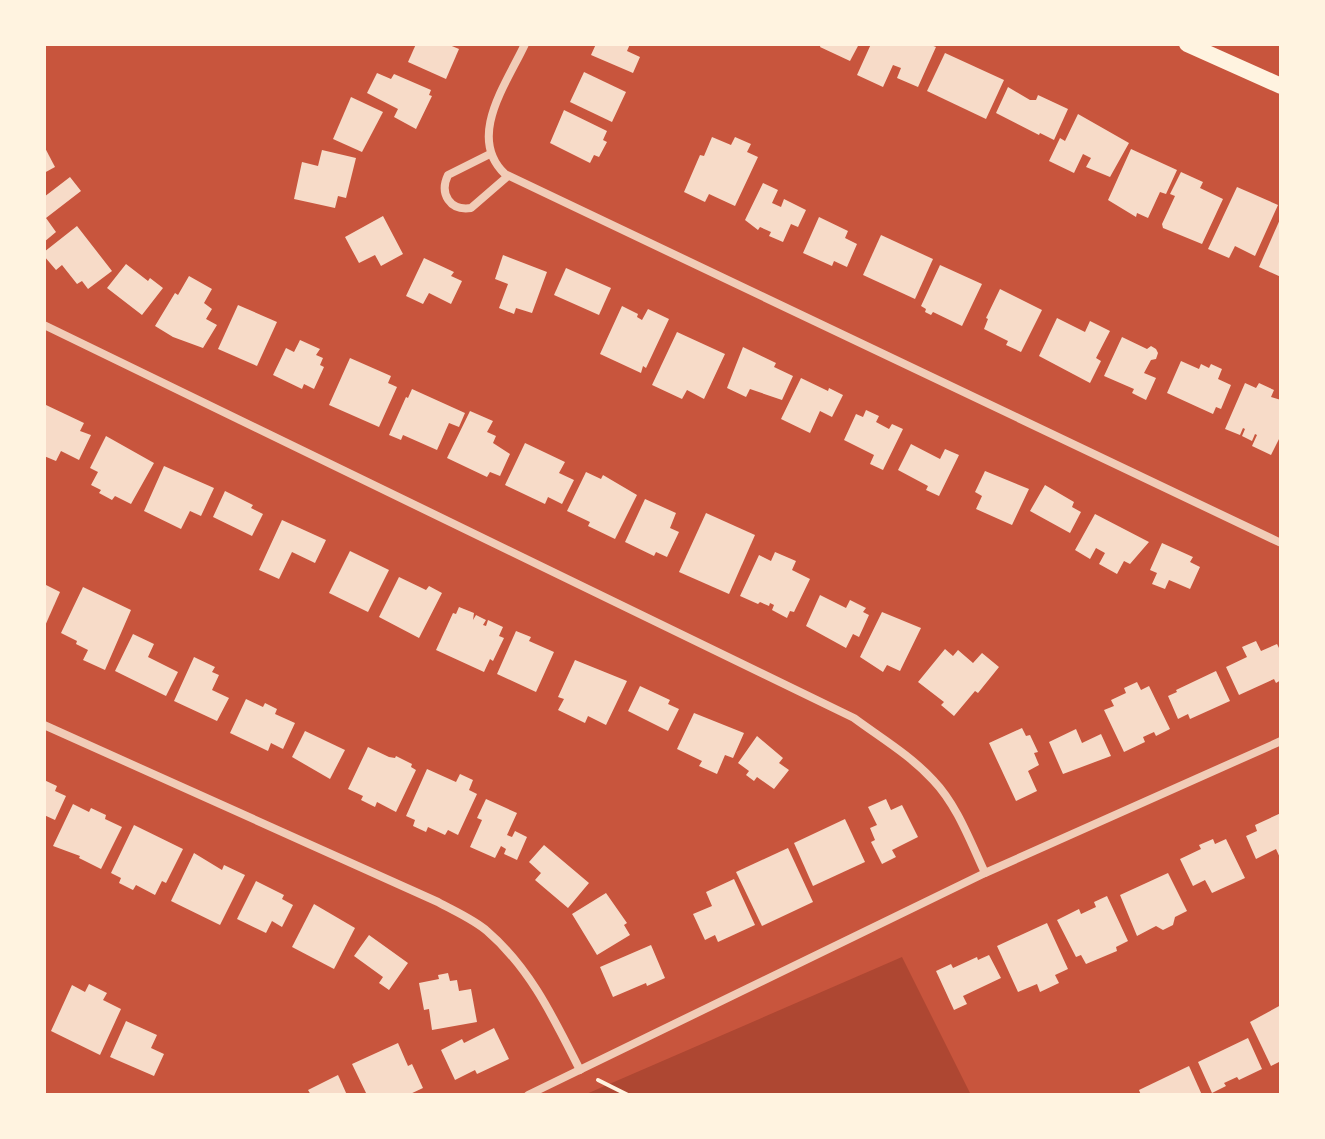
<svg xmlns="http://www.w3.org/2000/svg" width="1325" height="1139" font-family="Signika,sans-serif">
	<rect width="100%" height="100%" fill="#c8553d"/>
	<polygon fill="#ae4732" points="902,957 971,1095 584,1095"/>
	<g fill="#f7dbc8">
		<polygon points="416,44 447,44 459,49 446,79 408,62"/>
		<polygon points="596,44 630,44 627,51 640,57 633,73 591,55"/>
		<polygon points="821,44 859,44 850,61 820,47"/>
		<polygon points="871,44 928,44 936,47 918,87 897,78 901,68 893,65 883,87 857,75"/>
		<polygon points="945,53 1004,80 986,119 927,91"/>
		<polygon points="584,72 626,92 612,122 570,102"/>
		<polygon points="377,73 391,79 394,74 431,90 429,95 432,96 416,129 394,117 398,109 367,93"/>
		<polygon points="1008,87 1030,100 1036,100 1038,95 1068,109 1054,140 1040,133 1039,135 996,113"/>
		<polygon points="351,97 383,112 362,152 333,139"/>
		<polygon points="564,110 607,131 603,140 607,142 599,157 594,155 590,163 550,143"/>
		<polygon points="1078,114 1129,143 1110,177 1086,167 1091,158 1083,154 1074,173 1049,161 1060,138 1065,141"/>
		<polygon points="712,137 731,145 735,137 751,144 747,152 758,157 735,206 709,194 705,202 684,192 700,155 704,156"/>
		<polygon points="44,146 55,167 44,173"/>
		<polygon points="1131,149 1177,170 1166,194 1160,192 1148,218 1137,213 1136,217 1108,200"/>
		<polygon points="322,150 356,158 346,198 338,196 335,208 294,199 302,162 318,166"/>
		<polygon points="1181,172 1203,182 1200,188 1223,199 1202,244 1163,228 1162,224 1175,196 1170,194"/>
		<polygon points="70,177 81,191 46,218 56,232 44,242 44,197"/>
		<polygon points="763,183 778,190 772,203 781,207 784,199 806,210 798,227 791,224 783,242 769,236 771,232 760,227 758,230 745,220"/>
		<polygon points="1237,187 1278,205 1255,256 1235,246 1229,258 1208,249"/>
		<polygon points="383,216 403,254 381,266 375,255 359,263 345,237"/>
		<polygon points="819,217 848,231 845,238 857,244 847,267 834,261 832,266 803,253"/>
		<polygon points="1281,217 1281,277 1259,267"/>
		<polygon points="77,226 112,271 88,289 82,281 77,284 62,265 56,270 44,256 44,252"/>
		<polygon points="881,235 933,259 915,299 863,275"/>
		<polygon points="503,255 547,272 532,313 516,308 514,314 499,308 508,284 495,279"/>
		<polygon points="424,258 454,272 451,276 462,281 451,304 429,293 423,304 406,296"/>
		<polygon points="126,264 148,281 150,278 163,288 142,315 107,288"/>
		<polygon points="940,265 982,284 962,326 933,312 931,315 925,312 926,309 921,306"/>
		<polygon points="566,268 611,288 599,315 554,295"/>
		<polygon points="189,276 212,289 204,303 212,309 206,319 217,325 203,348 173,337 155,326 175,293 178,295"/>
		<polygon points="1000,289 1042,310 1021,352 1006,345 1008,341 984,329 988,319 986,318"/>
		<polygon points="238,305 277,322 257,366 218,349"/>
		<polygon points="622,306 638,314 637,317 642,320 648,309 669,319 646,368 643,366 641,373 600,354"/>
		<polygon points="1057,318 1085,332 1090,321 1110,331 1096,358 1101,361 1090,383 1039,356"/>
		<polygon points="677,332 725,354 704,399 687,390 682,399 652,385"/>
		<polygon points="1122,337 1147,349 1151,346 1156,349 1158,353 1156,359 1151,360 1144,373 1156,378 1146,400 1132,393 1134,389 1104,376"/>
		<polygon points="300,340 320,349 316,355 323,358 320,365 324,367 314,389 304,384 302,389 273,375 286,348 294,352"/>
		<polygon points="743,347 776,363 774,367 793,376 782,400 750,389 746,397 727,388"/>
		<polygon points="350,358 391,376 388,383 397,387 379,427 329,405"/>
		<polygon points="1181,361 1199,369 1201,364 1209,368 1211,364 1222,369 1218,379 1231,385 1221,409 1216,407 1213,414 1167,393"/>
		<polygon points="801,378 828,391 829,388 843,395 832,417 820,411 810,433 781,419"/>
		<polygon points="1245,383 1256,388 1259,383 1274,390 1271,397 1281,400 1281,435 1271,455 1252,446 1257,435 1255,434 1252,441 1242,436 1245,429 1243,428 1240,435 1225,429"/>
		<polygon points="412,389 465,413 459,427 449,423 437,450 403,435 401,440 389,435 406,397 408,398"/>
		<polygon points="46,405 84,423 80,431 91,435 79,460 61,451 56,461 44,456"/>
		<polygon points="866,410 879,416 876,422 889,429 892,424 903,429 883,470 870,464 874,455 844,440 856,414 863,417"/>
		<polygon points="470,411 493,421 487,432 496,436 493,443 510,454 500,476 490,472 487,477 447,458"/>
		<polygon points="106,436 154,463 131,504 115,496 112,500 99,493 101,490 91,485 98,472 90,468"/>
		<polygon points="525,443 565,462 559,473 574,480 562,504 548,497 545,504 505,485"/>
		<polygon points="911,444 940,459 945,449 959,455 939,496 926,490 928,486 898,470"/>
		<polygon points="164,466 214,488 201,516 190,511 181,529 144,511"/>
		<polygon points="985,471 1029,489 1012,525 976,509 982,496 975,492"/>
		<polygon points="586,472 601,479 603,475 637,495 615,539 588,526 590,522 567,511"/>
		<polygon points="1045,485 1074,502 1072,507 1081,512 1070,533 1030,511"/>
		<polygon points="225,491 253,505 251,508 263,514 252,536 213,517"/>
		<polygon points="645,499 676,513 670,528 679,532 667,557 656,552 654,556 625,542"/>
		<polygon points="706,513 755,535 729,594 679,572"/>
		<polygon points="1095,514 1149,542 1130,564 1124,561 1117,574 1099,564 1105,553 1096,548 1090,559 1075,550"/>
		<polygon points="282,520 326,540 315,563 292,552 279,579 259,570"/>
		<polygon points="1162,543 1193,557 1190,562 1200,567 1190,589 1169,580 1165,589 1152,584 1157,573 1150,570"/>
		<polygon points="350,551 389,570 368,612 329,593"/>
		<polygon points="775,552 796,561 792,570 810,579 794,612 790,611 787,618 772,610 774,605 770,603 769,606 760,602 758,604 740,596 759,555 771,561"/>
		<polygon points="399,577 426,590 429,586 442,593 419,638 379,617"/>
		<polygon points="44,584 60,592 44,628"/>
		<polygon points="83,587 131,610 105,670 83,660 88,650 76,644 77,641 61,633"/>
		<polygon points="820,595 846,608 850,600 866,608 863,612 869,615 859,637 853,634 846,648 806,626"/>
		<polygon points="459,607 474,613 473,620 476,615 486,620 483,625 486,626 488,620 503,627 499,636 504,638 493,661 490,659 484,672 436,650 453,613 456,614"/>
		<polygon points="882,612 921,628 900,671 887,665 883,672 860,657"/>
		<polygon points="516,631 531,637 529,641 554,652 536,692 497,674"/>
		<polygon points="133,634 154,644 148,657 178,672 166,696 115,671"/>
		<polygon points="1256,641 1261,651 1277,644 1281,652 1281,680 1276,683 1274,679 1239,695 1226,667 1247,657 1242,647"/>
		<polygon points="945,649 953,656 958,650 973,663 982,653 999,667 978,693 975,691 954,716 941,705 944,702 918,682"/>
		<polygon points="194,657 215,667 212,672 219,675 212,690 229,698 217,721 174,701"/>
		<polygon points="575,660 627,681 606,725 588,716 585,723 558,710 564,699 558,697"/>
		<polygon points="1216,671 1230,701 1190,719 1188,714 1178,719 1168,696 1177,692 1176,690"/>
		<polygon points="1137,682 1141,690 1149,686 1170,729 1156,736 1154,732 1143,737 1145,742 1124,752 1104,710 1114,706 1111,700 1126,693 1124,688"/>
		<polygon points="640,686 670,700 668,704 679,709 668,731 628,711"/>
		<polygon points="246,699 263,707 265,703 277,709 275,714 295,723 283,749 271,743 268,751 230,733"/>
		<polygon points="694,713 744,733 733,758 725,755 717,774 699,766 702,761 677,749"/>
		<polygon points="1022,728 1026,736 1030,735 1038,752 1034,753 1039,765 1028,771 1037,791 1016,801 989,743"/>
		<polygon points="1076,729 1082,743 1101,734 1111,756 1063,774 1049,742"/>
		<polygon points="305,731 345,750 330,779 292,757"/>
		<polygon points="757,736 783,758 779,763 789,770 774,789 757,777 754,781 746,775 749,771 738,763"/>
		<polygon points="368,747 389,757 395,758 396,756 412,764 411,767 416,770 396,812 377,802 375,807 361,800 363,796 348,789"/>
		<polygon points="427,769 456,782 460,774 473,780 469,790 477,794 458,835 448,830 445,835 428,827 426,832 413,826 415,820 406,816"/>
		<polygon points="44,780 57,786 55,791 66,796 55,820 44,815"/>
		<polygon points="486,799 517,813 507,835 512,837 515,831 527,837 517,860 504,854 506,849 501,846 495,858 470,847 482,820 477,818"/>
		<polygon points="886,799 891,810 902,805 918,837 892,850 896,857 882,864 871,842 875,840 870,828 877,825 868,807"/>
		<polygon points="73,804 89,812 91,808 106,815 105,819 122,827 101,869 79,858 80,856 53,846"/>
		<polygon points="1281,813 1281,860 1276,849 1256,859 1246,836 1257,831 1255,825"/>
		<polygon points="845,819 865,862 813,886 794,843"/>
		<polygon points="134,825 183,849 166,883 162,881 155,895 136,885 133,890 119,883 121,878 111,873"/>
		<polygon points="1213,839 1215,844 1226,839 1245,878 1212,893 1205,880 1193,886 1180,859 1201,849 1199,845"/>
		<polygon points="544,845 589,883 568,908 535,880 541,873 529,862"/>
		<polygon points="788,848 813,902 762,926 736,872"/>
		<polygon points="194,853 222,870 224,865 245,875 220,925 171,901"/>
		<polygon points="1168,873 1187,911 1175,917 1173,925 1163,930 1156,926 1137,936 1120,895"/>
		<polygon points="734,879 755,925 718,942 715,935 705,940 693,914 712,906 706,892"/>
		<polygon points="256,881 284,895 282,899 293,905 282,927 272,921 266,933 237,919"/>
		<polygon points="606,893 627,923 624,925 630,935 597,955 572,914"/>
		<polygon points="1107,896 1128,941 1116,947 1117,951 1086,964 1081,955 1076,957 1057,920 1079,909 1081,914 1096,907 1094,902"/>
		<polygon points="314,904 355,928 334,969 292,947"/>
		<polygon points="1047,923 1068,969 1055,975 1059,983 1040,992 1037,984 1018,992 997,946"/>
		<polygon points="369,935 408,963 389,990 379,983 383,977 354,956"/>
		<polygon points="651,945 665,978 647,986 646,983 613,997 600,967"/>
		<polygon points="989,955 1001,978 963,996 967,1004 954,1010 936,971 951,964 953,968 977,957 978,960"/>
		<polygon points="448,973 450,981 457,980 459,991 471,989 477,1022 432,1030 429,1009 424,1010 419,983 439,979 438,975"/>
		<polygon points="89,984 107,993 103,1000 121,1009 100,1055 51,1031 72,985 85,992"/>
		<polygon points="1281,1005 1281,1061 1271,1066 1250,1022"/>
		<polygon points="126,1021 157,1035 151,1048 164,1054 154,1076 110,1057"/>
		<polygon points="494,1028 509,1059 477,1074 475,1070 455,1080 441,1050 462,1039 464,1043"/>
		<polygon points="1248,1038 1262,1069 1239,1080 1237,1077 1224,1083 1226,1086 1212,1093 1198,1062"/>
		<polygon points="398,1043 408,1066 412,1064 423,1088 408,1095 367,1095 352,1064"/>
		<polygon points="1189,1066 1202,1095 1141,1095 1139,1090"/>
		<polygon points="338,1075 347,1095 311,1095 308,1090"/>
	</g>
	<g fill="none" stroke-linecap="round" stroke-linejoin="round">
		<polyline stroke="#fff3e0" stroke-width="4" points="598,1080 628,1095"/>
		<g stroke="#f1ccb7" stroke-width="8">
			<path d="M525 44C507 83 466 137 505 174L1281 543"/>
			<path d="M490 154 448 175C439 194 450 211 471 208L508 176"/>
			<path d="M44 325 854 718C881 738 910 755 933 780 957 805 970 841 985 873"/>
			<path d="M44 725 438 902C454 911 473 919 487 931 531 969 554 1019 580 1070"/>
			<polyline points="528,1095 985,873 1281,741"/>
		</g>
		<polyline stroke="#fff3e0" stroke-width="16" points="1187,44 1281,86"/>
	</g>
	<rect width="1325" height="1139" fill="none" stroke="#fff3e0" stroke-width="92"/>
</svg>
